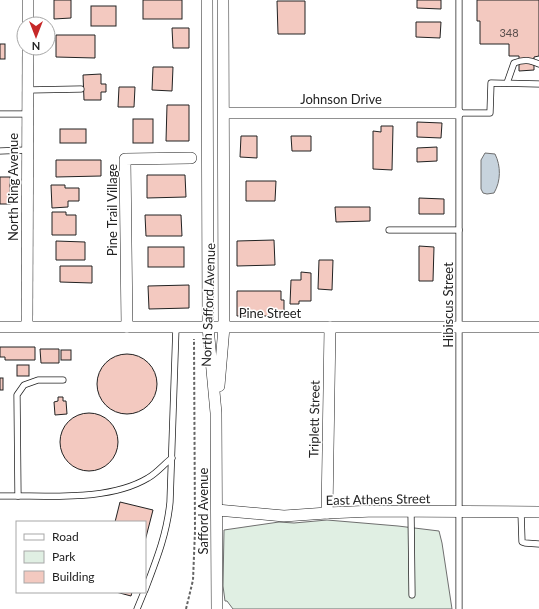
<svg xmlns="http://www.w3.org/2000/svg" width="539" height="609" font-family="Lato,sans-serif">
	<rect width="100%" height="100%" fill="#fff"/>
	<polygon fill="#e0efe3" stroke="#6f6f6f" points="327,520 398,526 439,531 442,543 452,609 233,609 227,601 225,601 223,586 224,530 279,522 294,523"/>
	<path fill="#c7d3dd" stroke="#6f6f6f" d="M485 153 495 154C501 166 501 181 494 193L487 194 483 193 481 189V160Z"/>
	<g fill="#f3c9c0" stroke="#222">
		<polygon points="54,0 71,0 71,18 54,19"/>
		<rect x="143" y="0" width="39" height="19"/>
		<polygon points="417,0 441,0 441,9 417,8"/>
		<polygon points="477,0 539,0 539,56 534,57 534,70 519,71 519,56 509,56 509,44 480,44 480,21 477,21"/>
		<polygon points="277,1 305,1 305,34 278,34"/>
		<rect x="91" y="6" width="25" height="20"/>
		<polygon points="416,22 441,22 440,38 416,37"/>
		<polygon points="172,28 189,28 189,48 173,48"/>
		<polygon points="56,35 95,35 95,58 56,57"/>
		<rect x="0" y="44" width="5" height="15"/>
		<polygon points="153,67 173,67 172,91 152,90"/>
		<polygon points="101,74 101,84 106,84 106,92 101,92 101,100 84,100 83,75"/>
		<polygon points="119,87 135,87 134,107 118,107"/>
		<polygon points="167,105 189,105 189,141 166,141"/>
		<rect x="133" y="119" width="20" height="24"/>
		<polygon points="417,122 442,123 441,138 417,137"/>
		<polygon points="381,126 393,126 392,170 373,169 373,131 381,132"/>
		<rect x="60" y="129" width="26" height="14"/>
		<polygon points="241,136 257,136 257,158 240,157"/>
		<polygon points="291,136 311,136 311,151 292,151"/>
		<polygon points="437,147 437,161 417,162 417,148"/>
		<polygon points="56,160 101,160 101,176 56,177"/>
		<polygon points="147,175 185,175 186,197 147,198"/>
		<rect x="0" y="177" width="10" height="27"/>
		<polygon points="246,181 276,181 275,201 246,201"/>
		<polygon points="51,185 65,185 65,188 79,188 79,201 68,201 68,207 52,208"/>
		<polygon points="419,198 444,199 444,214 419,214"/>
		<polygon points="335,207 370,207 370,221 336,222"/>
		<polygon points="52,212 66,212 66,215 76,215 76,235 52,235"/>
		<polygon points="145,215 181,215 182,236 146,236"/>
		<polygon points="274,240 275,265 237,266 237,241"/>
		<polygon points="56,241 85,242 85,260 56,260"/>
		<polygon points="419,246 434,247 433,281 419,281"/>
		<rect x="148" y="247" width="36" height="20"/>
		<polygon points="319,260 333,260 332,290 318,289"/>
		<polygon points="60,266 92,266 92,283 60,282"/>
		<polygon points="301,272 311,273 311,301 299,301 299,304 290,304 291,280 301,280"/>
		<polygon points="189,285 189,308 149,309 148,286"/>
		<polygon points="237,291 281,291 281,300 284,300 284,316 237,316"/>
		<polygon points="0,347 35,347 35,360 5,360 5,357 0,357"/>
		<polygon points="40,349 59,349 59,363 41,363"/>
		<rect x="61" y="350" width="10" height="10"/>
		<circle cx="127" cy="384" r="30"/>
		<rect x="17" y="365" width="12" height="11"/>
		<rect x="0" y="378" width="3" height="12"/>
		<polygon points="58,397 63,397 63,401 66,401 67,414 55,415 54,402 58,401"/>
		<circle cx="89" cy="442" r="29"/>
		<polygon points="120,502 153,510 145,541 145,522 115,522"/>
		<polygon points="116,592 132,592 131,596"/>
	</g>
	<g fill="none" stroke-linecap="round" stroke-linejoin="round">
		<g stroke="#222" stroke-width="7">
			<g id="lane">
				<polyline points="459,0 459,609"/>
				<path d="M507 83 514 63C524 59 530 60 539 64"/>
				<polyline points="28,90 81,89"/>
				<polyline points="458,113 490,113 491,83 539,84"/>
				<polyline points="0,114 28,114"/>
				<polyline points="0,151 27,150"/>
				<polyline points="389,230 459,230"/>
				<path d="M0 496C46 495 108 502 148 478 157 473 164 464 172 458"/>
				<polyline points="18,496 17,395 24,385 38,380 63,380"/>
				<polyline points="411,511 412,595"/>
				<polyline points="521,512 522,542 525,543 539,544"/>
				<path d="M145 590C156 561 167 534 170 502L176 327"/>
				<polyline points="137,609 144,592"/>
			</g>
		</g>
		<g stroke="#222" stroke-width="12">
			<g id="street">
				<polyline points="207,0 208,327 216,413 217,609"/>
				<polyline points="28,24 28,0"/>
				<polyline points="224,113 458,113"/>
				<polyline points="27,326 28,48"/>
				<polyline points="0,327 539,327"/>
				<polyline points="127,327 125,159 191,158"/>
				<polyline points="219,386 224,327 223,0"/>
				<polyline points="217,510 284,516 327,513 374,511 539,512"/>
				<polyline points="327,513 330,327"/>
			</g>
		</g>
		<polyline stroke="#646464" stroke-width="2" stroke-dasharray="3 2" stroke-linecap="butt" points="186,609 193,580 195,531 194,339"/>
		<use href="#lane" stroke="#fff" stroke-width="5.5"/>
		<use href="#street" stroke="#fff" stroke-width="11"/>
	</g>
	<g text-anchor="middle" stroke-width="3" stroke-linejoin="round" paint-order="stroke">
		<g font-size="11" fill="#564c4a">
			<text x="509" y="37">348</text>
		</g>
		<g font-size="13" fill="#222" stroke="#fff">
			<text x="341" y="104">Johnson Drive</text>
			<text transform="translate(13 187) rotate(-90)" y="5">North Ring Avenue</text>
			<text transform="translate(112 210) rotate(-90)" y="5">Pine Trail Village</text>
			<text transform="translate(208 305) rotate(-88)" y="5">North Safford Avenue</text>
			<text transform="translate(448 305) rotate(-90)" y="5">Hibiscus Street</text>
			<text x="270" y="318">Pine Street</text>
			<text transform="translate(314 419) rotate(-89)" y="5">Triplett Street</text>
			<text transform="translate(378 499) rotate(-1)" y="5">East Athens Street</text>
			<text transform="translate(203 511) rotate(-90)" y="5">Safford Avenue</text>
		</g>
	</g>
	<rect x="16" y="521" width="130" height="72" fill="#ffffff" stroke="#a7a7a7"/>
	<rect x="24" y="534" width="20" height="6" fill="#ffffff" stroke="#a7a7a7"/>
	<text x="52" y="541" font-size="12" fill="#222222">Road</text>
	<rect x="24" y="551" width="20" height="12" fill="#e0efe3" stroke="#a7a7a7"/>
	<text x="52" y="561" font-size="12" fill="#222222">Park</text>
	<rect x="24" y="571" width="20" height="12" fill="#f3c9c0" stroke="#a7a7a7"/>
	<text x="52" y="581" font-size="12" fill="#222222">Building</text>
	<g transform="translate(36 36) rotate(180)"><circle r="19" fill="#ffffff" stroke="#a7a7a7"/>
	<path d="M0-3L7 15L0 10L-7 15Z" fill="#c62828"/>
	<text y="-6" font-size="11" font-weight="bold" text-anchor="middle" fill="#222222">N</text>
	</g>
</svg>
